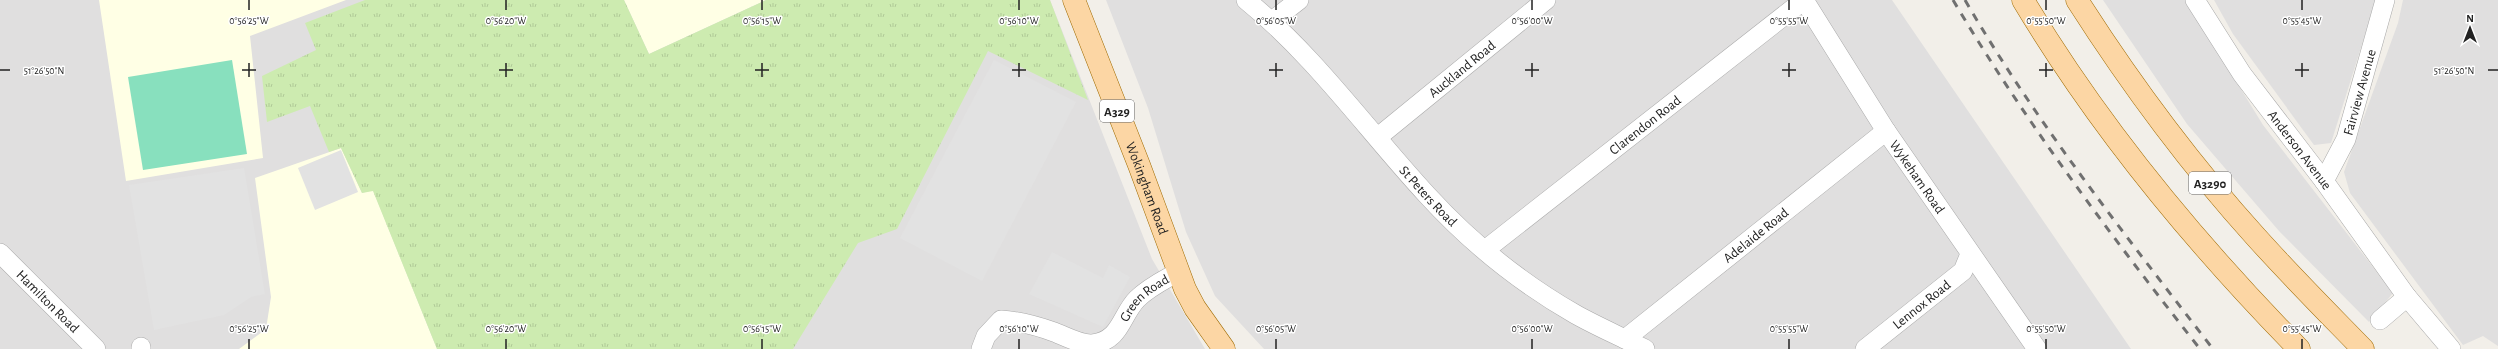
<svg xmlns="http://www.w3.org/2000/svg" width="2498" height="349" font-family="'Alegreya Sans',sans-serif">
	<defs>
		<pattern id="grass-tufts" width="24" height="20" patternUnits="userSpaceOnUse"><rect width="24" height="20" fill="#cdebb0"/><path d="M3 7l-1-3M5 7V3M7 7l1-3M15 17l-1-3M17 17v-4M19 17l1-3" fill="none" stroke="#b0c997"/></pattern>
	</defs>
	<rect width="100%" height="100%" fill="#f2efe9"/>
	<g fill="#e0dfdf">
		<polygon points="0,0 1050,0 1152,259 1205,349 0,349"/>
		<polygon points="1106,0 1892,0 2131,349 1264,349 1215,296 1186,232 1148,108"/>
		<polygon points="2103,0 2186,0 2263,125 2393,293 2369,322 2279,231 2187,124"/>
		<polygon points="2214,0 2376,0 2331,143 2314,145 2233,34"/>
		<polygon points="2403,0 2498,0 2498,346 2483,336 2463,345 2350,193 2344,172 2398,23"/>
	</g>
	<g fill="#ffffe5">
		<polygon points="99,0 346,0 250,36 263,158 126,181"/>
		<polygon points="624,0 766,0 649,54"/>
		<polygon points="341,148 362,193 373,190 437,349 239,349 266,329 271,297 255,178"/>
	</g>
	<polygon fill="url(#grass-tufts)" points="365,0 624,0 649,54 766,0 1050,0 1088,100 988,51 897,229 858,243 793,349 437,349 373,191 362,193 341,148 329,152 310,106 267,122 262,76 316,50 305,23"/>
	<polygon fill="#88e0be" points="232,60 247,154 143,170 128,77"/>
	<g fill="#e2e2e2">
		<polygon points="994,60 1076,102 982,281 900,238"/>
		<polygon points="341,150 358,192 315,210 298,168"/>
		<polygon points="244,168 265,294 251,297 224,315 154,330 129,185"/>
		<polygon points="1052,252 1103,278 1109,265 1130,277 1103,327 1029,294"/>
	</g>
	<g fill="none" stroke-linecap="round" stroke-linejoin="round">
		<g stroke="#a9a9a9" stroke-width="20">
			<g id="minor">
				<path id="s1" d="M1246 0C1315 56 1367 130 1427 195 1469 241 1521 283 1575 314 1598 327 1622 337 1645 349"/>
				<path id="s2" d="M1804 0 1886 131 2037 349"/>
				<path id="s3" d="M2195 0 2242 74 2324 181 2407 297 2380 320"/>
				<polyline points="1272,21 1299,0"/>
				<path id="s4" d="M1378 137 1546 0"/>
				<path id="s5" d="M2324 181 2346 139 2385 0"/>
				<path id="s6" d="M1485 250 1804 0"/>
				<path id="s7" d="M0 253 96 349"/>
				<polyline points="2407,297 2451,349"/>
				<path id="s8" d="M1625 339 1886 131"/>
				<polyline points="141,347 141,349"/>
				<path id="s9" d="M981 349 986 336 1001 320C1020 321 1037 326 1054 332 1065 336 1081 345 1092 344 1121 341 1121 315 1137 299 1149 287 1164 280 1178 272"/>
				<path id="s10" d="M1865 349 1963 271 1970 254"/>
			</g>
		</g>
		<g stroke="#a06b00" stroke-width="23">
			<g id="major">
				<path id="s11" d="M1074 0 1139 165 1185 289 1195 308 1224 349"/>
				<path d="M2023 0C2100 129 2194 242 2299 349"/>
				<path d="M2077 0C2130 83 2190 164 2256 237 2291 276 2327 312 2363 349"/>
			</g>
		</g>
		<use href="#minor" stroke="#fff" stroke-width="19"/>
		<use href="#major" stroke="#fcd6a4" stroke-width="22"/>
		<g stroke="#707070" stroke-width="3" stroke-dasharray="8 8" stroke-linecap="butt">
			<path d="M1953 0C2026 123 2112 237 2200 349"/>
			<path d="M1965 0C2037 124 2126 236 2213 349"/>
		</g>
	</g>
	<path fill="none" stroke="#222" stroke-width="1.5" d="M249 0V10M506 0V10M762 0V10M1019 0V10M1276 0V10M1532 0V10M1789 0V10M2046 0V10M2302 0V10M249 63V77M506 63V77M762 63V77M1019 63V77M1276 63V77M1532 63V77M1789 63V77M2046 63V77M2302 63V77M0 70H10M242 70H256M499 70H513M755 70H769M1012 70H1026M1269 70H1283M1525 70H1539M1782 70H1796M2039 70H2053M2295 70H2309M2488 70H2498M249 339V349M506 339V349M762 339V349M1019 339V349M1276 339V349M1532 339V349M1789 339V349M2046 339V349M2302 339V349"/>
	<g text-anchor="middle" stroke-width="3" stroke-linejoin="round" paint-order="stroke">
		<g fill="#fff" stroke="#646464" stroke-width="1">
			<rect x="1100" y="100" width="34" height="22" rx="3"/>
			<rect x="2189" y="172" width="42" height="22" rx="3"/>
		</g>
		<g font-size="13" font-weight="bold" fill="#222">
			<text x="1117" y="116">A329</text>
			<text x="2210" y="188">A3290</text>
		</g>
		<g font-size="14" fill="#222" stroke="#fff">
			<text dy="5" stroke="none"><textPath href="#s4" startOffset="108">Auckland Road</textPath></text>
			<text dy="5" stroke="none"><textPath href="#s5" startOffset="96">Fairview Avenue</textPath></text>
			<text dy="5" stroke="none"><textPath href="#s6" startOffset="203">Clarendon Road</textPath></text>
			<text dy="5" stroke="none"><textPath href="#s3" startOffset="183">Anderson Avenue</textPath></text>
			<text dy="5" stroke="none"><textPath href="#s2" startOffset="210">Wykeham Road</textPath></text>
			<text dy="5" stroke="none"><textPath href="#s11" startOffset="202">Wokingham Road</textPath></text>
			<text dy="5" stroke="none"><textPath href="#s1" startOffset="268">St Peters Road</textPath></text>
			<text dy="5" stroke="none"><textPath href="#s8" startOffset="167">Adelaide Road</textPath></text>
			<text dy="5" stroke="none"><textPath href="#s7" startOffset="68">Hamilton Road</textPath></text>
			<text dy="5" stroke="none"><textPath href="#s9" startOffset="203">Green Road</textPath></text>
			<text dy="5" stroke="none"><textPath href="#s10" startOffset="72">Lennox Road</textPath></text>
		</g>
	</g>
	<g font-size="10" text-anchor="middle" fill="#222" stroke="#fff" stroke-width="3" stroke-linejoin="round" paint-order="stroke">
		<text x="249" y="24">0°56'25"W</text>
		<text x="506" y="24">0°56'20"W</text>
		<text x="762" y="24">0°56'15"W</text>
		<text x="1019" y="24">0°56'10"W</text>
		<text x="1276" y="24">0°56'05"W</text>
		<text x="1532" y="24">0°56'00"W</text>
		<text x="1789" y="24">0°55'55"W</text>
		<text x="2046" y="24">0°55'50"W</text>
		<text x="2302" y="24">0°55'45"W</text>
		<text x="44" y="74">51°26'50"N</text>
		<text x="2454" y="74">51°26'50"N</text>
		<text x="249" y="332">0°56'25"W</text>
		<text x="506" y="332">0°56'20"W</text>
		<text x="762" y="332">0°56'15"W</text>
		<text x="1019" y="332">0°56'10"W</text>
		<text x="1276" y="332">0°56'05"W</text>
		<text x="1532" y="332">0°56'00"W</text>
		<text x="1789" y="332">0°55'55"W</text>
		<text x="2046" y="332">0°55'50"W</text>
		<text x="2302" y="332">0°55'45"W</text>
	</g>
	<g transform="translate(2470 28)" stroke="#ffffff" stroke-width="3" paint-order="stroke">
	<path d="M0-3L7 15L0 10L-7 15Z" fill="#222222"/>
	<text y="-6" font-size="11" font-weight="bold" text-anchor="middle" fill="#222222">N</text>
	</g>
</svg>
